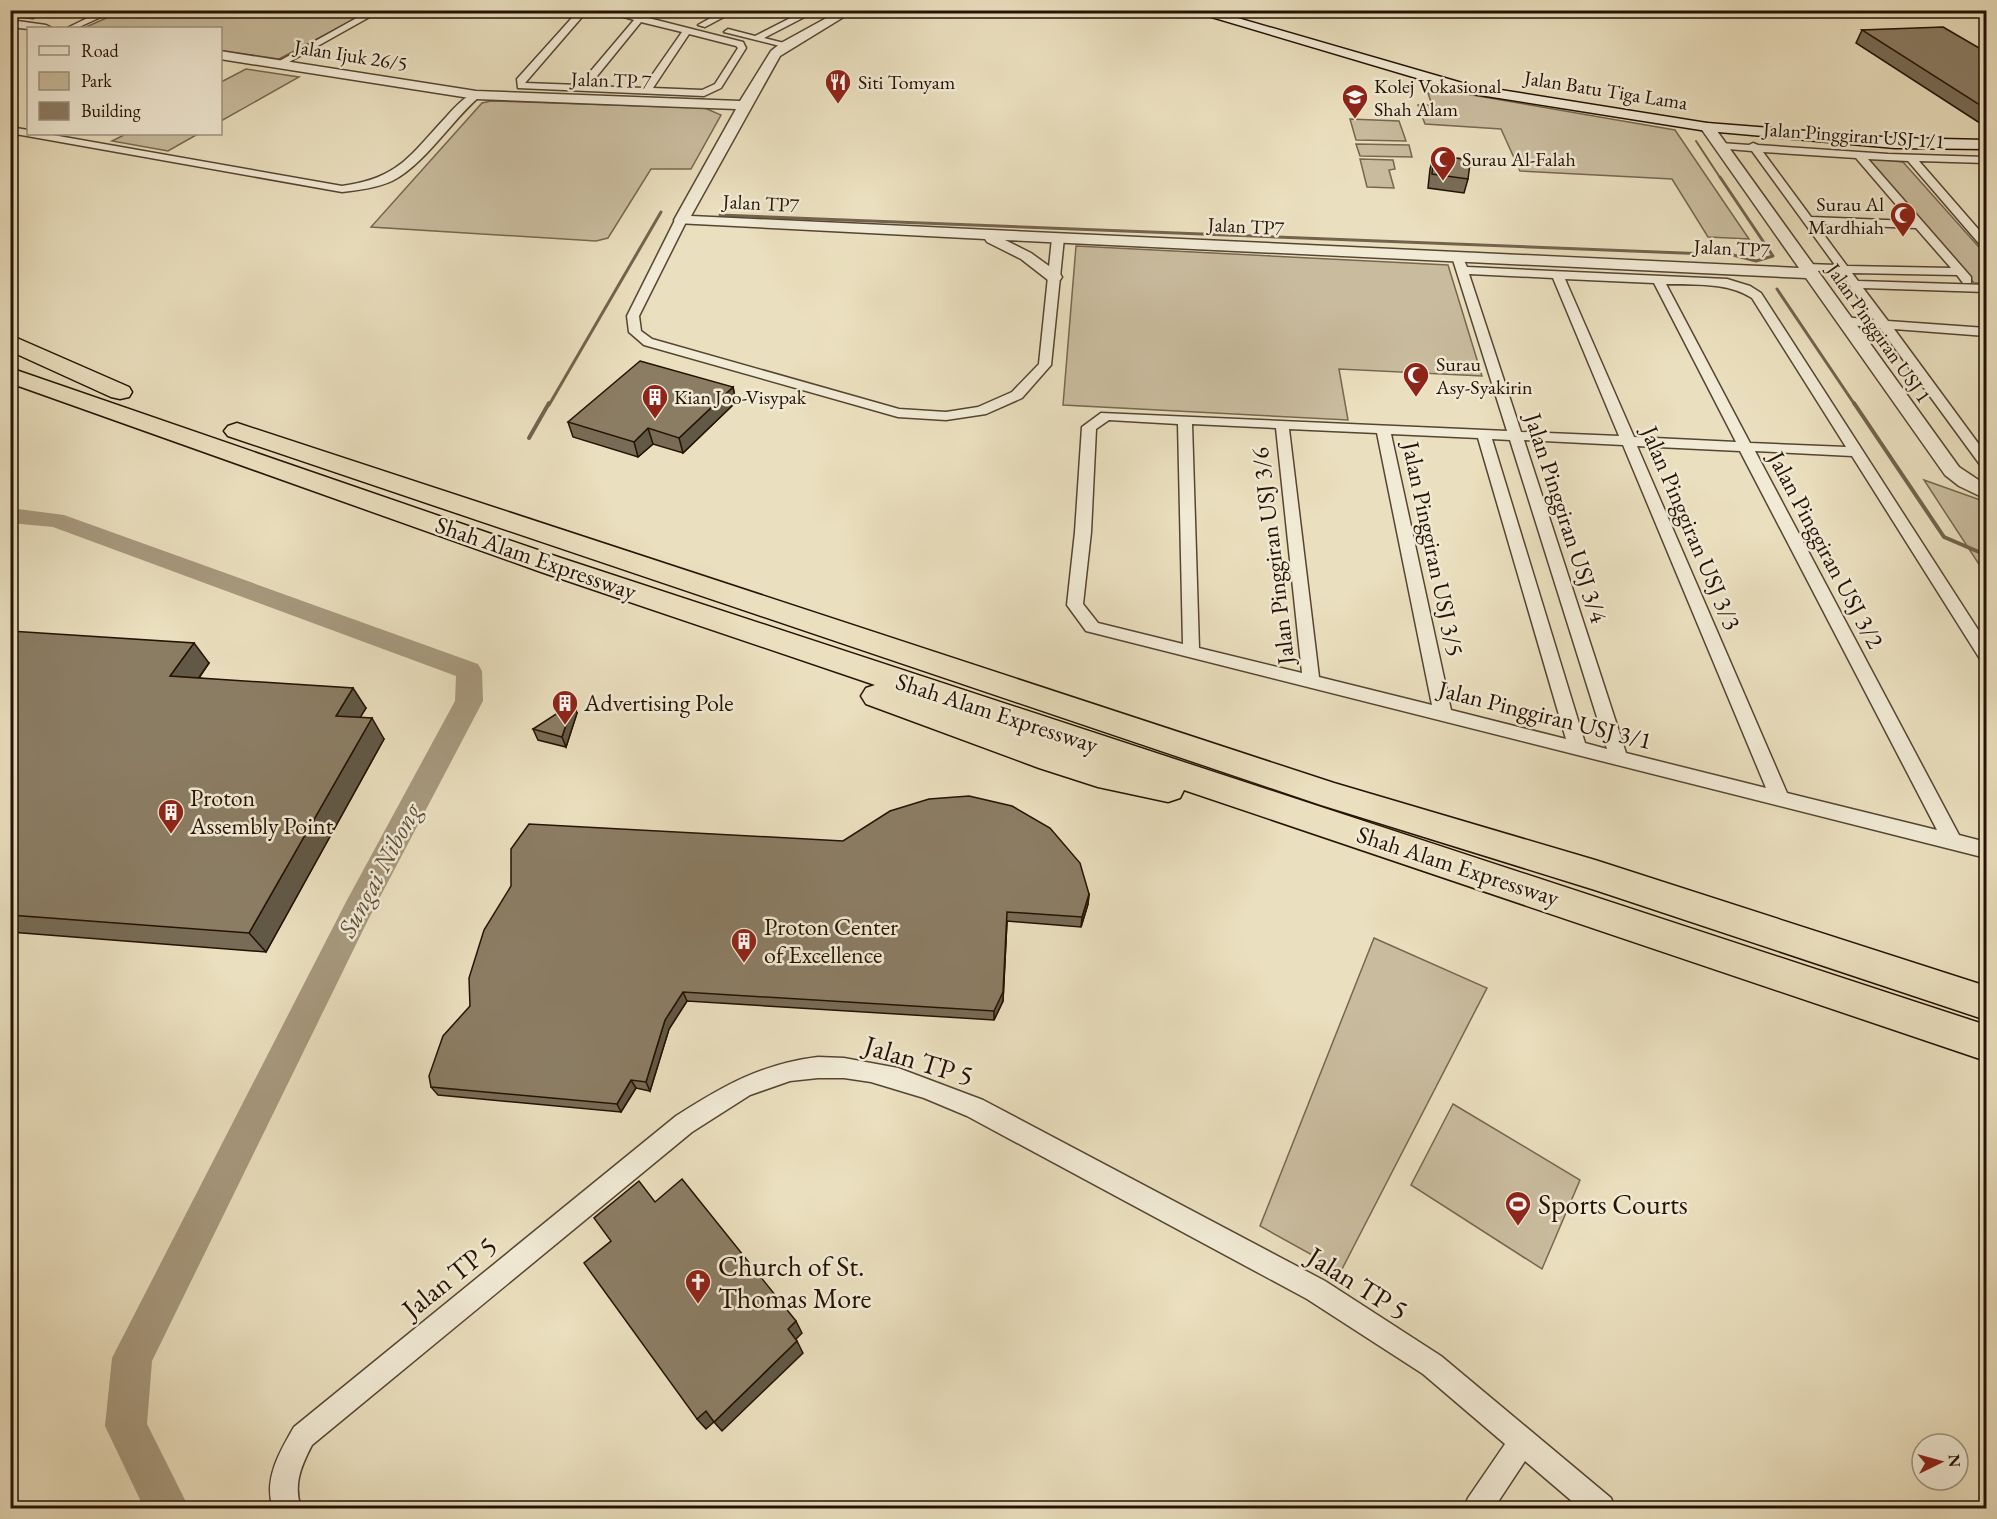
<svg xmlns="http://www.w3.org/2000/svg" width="1997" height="1519" font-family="'EB Garamond',serif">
	<rect width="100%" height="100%" fill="#eadfbe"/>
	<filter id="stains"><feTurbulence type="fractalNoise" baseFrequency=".00333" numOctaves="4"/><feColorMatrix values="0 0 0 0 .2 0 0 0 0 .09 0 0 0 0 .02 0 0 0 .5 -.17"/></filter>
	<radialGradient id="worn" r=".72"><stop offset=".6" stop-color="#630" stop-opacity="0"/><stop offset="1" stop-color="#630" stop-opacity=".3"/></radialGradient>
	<g fill="#c9bc9e" stroke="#776750" stroke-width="1.5">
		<polygon points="124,10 370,10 370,11 279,59 221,51 220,28 84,28"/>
		<polygon points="246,69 299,77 221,121 221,82"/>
		<polygon points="1428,93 1466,94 1675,130 1749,239 1708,237 1672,179 1520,171 1501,129 1425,124 1418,105 1432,105"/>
		<polygon points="491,101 705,108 721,115 691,169 651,169 608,238 596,241 371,227 482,103"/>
		<polygon points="1350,119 1399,121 1406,141 1356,140"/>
		<polygon points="126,134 198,134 168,151 112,141"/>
		<polygon points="1356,144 1409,145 1412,157 1360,156"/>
		<polygon points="1865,158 1903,162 1986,255 1986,283 1974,283"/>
		<polygon points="1360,159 1393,160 1395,169 1389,170 1394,188 1367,187"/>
		<polygon points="1076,246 1448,265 1482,376 1339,369 1348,420 1063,405"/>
		<polygon points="1924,480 1986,502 1986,575"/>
		<polygon points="1374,938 1487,988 1341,1271 1260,1226"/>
		<polygon points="1453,1104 1580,1180 1542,1269 1411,1185"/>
	</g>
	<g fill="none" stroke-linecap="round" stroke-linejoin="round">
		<polyline stroke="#73634d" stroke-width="2" points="1696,141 1721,179"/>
		<g stroke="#73634d" stroke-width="3">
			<polyline points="720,215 1733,255 1756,261 1773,256 1720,177"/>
			<polyline points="1777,289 1855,405"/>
			<polyline points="549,405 661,212"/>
		</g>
		<g stroke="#73634d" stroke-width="4">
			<polyline points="1854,403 1944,537 1986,555"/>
			<polyline points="529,438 549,403"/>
		</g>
		<polygon fill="#a7997e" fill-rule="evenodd" points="10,508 64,515 478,664 482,671 483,701 369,918 152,1361 147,1424 189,1508 144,1508 105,1426 112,1358 347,900 455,701 456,676 53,527 10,523"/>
		<g stroke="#564532" stroke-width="3">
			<g id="minor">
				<polygon points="10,10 33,12 37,15 33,18 10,15"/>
				<polygon points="104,10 116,10 77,28 67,28"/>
				<polygon points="371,10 382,10 282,66 274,64"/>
				<path d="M579 10H588L525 83 579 85 634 20 601 10H617L743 42 746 48 721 88 704 96 518 88 517 79ZM641 22 682 32 643 88 589 86ZM689 34 736 46 738 48 715 84 702 90 653 88Z"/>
				<polygon points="725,10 737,10 705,27 698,25"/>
				<polygon points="806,10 818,10 764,38 788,44 788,48 724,32 728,29 755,36"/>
				<path d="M476 92 481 95 479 97C451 121 424 165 392 181 376 188 359 190 342 192L10 133V127L28 130V134H47L342 186C400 178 410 155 447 116 455 107 465 96 476 92Z"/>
				<path d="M1720 143 1749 145 1753 143 1758 145 1888 154 1986 157V163L1919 161 1986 238V248L1982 247 1908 161 1868 159 1971 277V283H1963L1957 275 1852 273 1858 281 1986 285V292L1863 288 1888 321 1986 328V336L1894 329 1986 454V467L1981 466 1880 328 1840 324 1838 321 1840 318 1844 317 1874 320 1840 272 1803 270V266L1807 264 1835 265 1752 151 1716 148V144ZM1763 152 1856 158 1910 221 1811 217ZM1816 224 1916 228 1951 268 1847 266Z"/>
				<polygon points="681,217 687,220 639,316 641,331 652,339 899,409 946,412 978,407 1012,392 1039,364 1052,238 1058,235 1064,238 1051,365 1022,398 986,414 946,420 898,417 644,345 629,332 627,316 675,220"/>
				<path d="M1459 257 1463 258 1467 267 1727 279 1750 286 1761 293 1986 642V661L1980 659 1852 456 1755 451 1959 835 1986 842V858L1086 631 1067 605 1075 532 1082 427 1101 413 1507 431 1453 260ZM1469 274 1553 278 1619 436 1521 432ZM1565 279 1654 283 1736 442 1634 437ZM1666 284C1695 285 1727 282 1752 298L1846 447 1750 443ZM1109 420 1178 424 1183 644 1098 623 1083 604 1091 532 1096 429ZM1192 424 1276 428 1302 673 1199 648ZM1289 429 1377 433 1432 705 1319 677ZM1391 434 1478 438 1566 739 1451 710ZM1492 439 1510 440 1607 749 1585 743ZM1524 440 1623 445 1766 788 1626 753ZM1637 446 1740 451 1937 830 1787 793Z"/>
				<path d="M818 1057 844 1058 898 1068 983 1100 1325 1281 1441 1356 1611 1498 1615 1508H1580L1525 1461 1494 1508H1464L1468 1498 1505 1444 1423 1374 1307 1299 967 1116 924 1098 871 1082 844 1078H818L790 1081 750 1095 692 1132 312 1445C301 1466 293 1485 301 1508H273C263 1480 280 1451 294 1427L676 1116C723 1086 761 1064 818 1057Z"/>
			</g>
		</g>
		<g stroke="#564532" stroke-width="3">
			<g id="tertiary">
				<polygon points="841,10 855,10 780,56 691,216 1799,268 1700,127 1707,123 1712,124 1959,467 1986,485 1986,499 1959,486 1945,475 1806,278 1005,240 1031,253 1060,274 1062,277 1060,280 1048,280 1021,259 987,242 985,239 676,223 674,220 736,109 476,99 220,59 220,51 476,91 740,101 771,51 781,43"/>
				<polygon points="10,20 46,25 52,28 28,29 10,27"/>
			</g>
		</g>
		<g stroke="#251203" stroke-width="3">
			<polygon id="secondary" points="1188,10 1210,10 1469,85 1707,123 1895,138 1986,140 1986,149 1895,148 1707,131 1467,93"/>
		</g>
		<g stroke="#251203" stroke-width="3">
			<g id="motorway">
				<polygon points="10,335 129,387 132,392 129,397 120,399 111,397 10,351"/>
				<polygon points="10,368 561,558 1986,1025 1986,1061 1184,790 1180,798 1168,802 1098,787 1039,768 866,704 861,696 866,688 875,685 541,572 10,383"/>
				<polygon points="237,423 1334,783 1595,860 1986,986 1986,1020 1595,890 1321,805 228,436 224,431 228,426"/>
			</g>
		</g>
		<use href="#minor" fill="#f1ead5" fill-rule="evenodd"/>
		<use href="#tertiary" fill="#f1ead5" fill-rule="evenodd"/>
		<use href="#secondary" fill="#f1ead5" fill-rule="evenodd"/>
		<use href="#motorway" fill="#eadfbe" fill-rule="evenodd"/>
	</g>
	<g fill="#786c56" stroke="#251203" stroke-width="1.5">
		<polygon points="1862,30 1986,52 1986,127 1856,43"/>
		<polygon points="1434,155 1462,163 1468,179 1464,193 1428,188 1430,169"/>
		<polygon points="733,387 736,402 683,453 653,444 638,457 573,437 568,422"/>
		<polygon points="10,631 209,663 199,678 366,708 360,717 384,739 266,952 10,932"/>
		<polygon points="577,713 566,747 538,740 533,729"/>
		<polygon points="1089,894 1088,904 1081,927 1007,921 1003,1001 994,1020 687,1001 669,1029 650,1091 636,1088 621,1112 438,1095 431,1087 470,1006"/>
	</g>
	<g fill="#615846" stroke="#251203" stroke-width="1.5">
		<polygon points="733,387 736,402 683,453 679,438"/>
		<polygon points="648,428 653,444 638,457 634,442"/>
		<polygon points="194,643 209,663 186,696 170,676"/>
		<polygon points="353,688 366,708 349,736 336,716"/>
		<polygon points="573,703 577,713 566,747 562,737"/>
		<polygon points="372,718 384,739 266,952 249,933"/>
		<polygon points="1089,894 1088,904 1081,927 1082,917"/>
		<polygon points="1007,921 1003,1001 994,1020 994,1011"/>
		<polygon points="683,992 687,1001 669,1029 650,1091 646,1082 665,1020"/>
		<polygon points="631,1080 636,1088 621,1112 617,1104"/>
		<polygon points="796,1321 802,1333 794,1341 788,1329"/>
		<polygon points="797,1341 803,1353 722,1431 714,1422"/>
		<polygon points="706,1411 715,1421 706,1429 697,1419"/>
	</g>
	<g fill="#8b7d64" stroke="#251203" stroke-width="1.5">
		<polygon points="1943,27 1986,52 1986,109 1862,30"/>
		<polygon points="1434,155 1463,159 1462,163 1470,164 1468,179 1432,174"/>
		<polygon points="640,361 733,387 679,438 648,428 634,442 568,422"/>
		<polygon points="10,631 194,643 170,676 353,688 336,716 372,718 249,933 10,915"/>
		<polygon points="573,703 562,737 533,729"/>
		<polygon points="969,796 1012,806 1050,828 1080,863 1089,894 1082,917 1007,912 1003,992 994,1011 683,992 665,1020 646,1082 631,1080 617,1104 431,1087 429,1076 443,1036 470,1006 469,978 484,930 511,886 511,849 529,824 843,841 890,811 929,799"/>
		<polygon points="682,1179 796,1321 788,1329 797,1341 714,1422 706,1411 697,1419 584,1263 611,1241 594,1218 639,1181 655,1202"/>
	</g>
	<defs>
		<g id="restaurant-pin" transform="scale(1.35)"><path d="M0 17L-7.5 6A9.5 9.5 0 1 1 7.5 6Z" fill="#8f2418" stroke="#f1ead5"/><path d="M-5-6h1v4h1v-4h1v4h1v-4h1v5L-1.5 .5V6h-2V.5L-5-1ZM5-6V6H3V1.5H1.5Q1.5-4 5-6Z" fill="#fff"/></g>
		<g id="school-pin" transform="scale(1.35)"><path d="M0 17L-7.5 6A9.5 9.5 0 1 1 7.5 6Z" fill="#8f2418" stroke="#f1ead5"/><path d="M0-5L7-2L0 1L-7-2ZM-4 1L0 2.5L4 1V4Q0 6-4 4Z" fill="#fff"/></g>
		<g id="mosque-pin" transform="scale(1.35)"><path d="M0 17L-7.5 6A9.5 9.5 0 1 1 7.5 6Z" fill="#8f2418" stroke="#f1ead5"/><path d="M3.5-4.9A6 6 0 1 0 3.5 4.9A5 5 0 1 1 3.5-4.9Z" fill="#fff"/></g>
		<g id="building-pin" transform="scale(1.35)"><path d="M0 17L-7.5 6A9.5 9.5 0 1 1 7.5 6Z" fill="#8f2418" stroke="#f1ead5"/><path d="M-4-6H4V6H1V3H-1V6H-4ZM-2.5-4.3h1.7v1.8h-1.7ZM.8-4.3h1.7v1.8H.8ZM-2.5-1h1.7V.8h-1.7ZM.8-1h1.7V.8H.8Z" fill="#fff"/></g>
		<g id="stadium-pin" transform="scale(1.35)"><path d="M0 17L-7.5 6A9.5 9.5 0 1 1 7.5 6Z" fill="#8f2418" stroke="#f1ead5"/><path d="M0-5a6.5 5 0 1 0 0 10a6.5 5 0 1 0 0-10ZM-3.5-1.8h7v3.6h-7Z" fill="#fff"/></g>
		<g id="church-pin" transform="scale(1.35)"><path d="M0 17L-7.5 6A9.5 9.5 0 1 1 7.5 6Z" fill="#8f2418" stroke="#f1ead5"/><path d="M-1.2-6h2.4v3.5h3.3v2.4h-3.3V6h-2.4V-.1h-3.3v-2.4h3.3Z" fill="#fff"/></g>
	</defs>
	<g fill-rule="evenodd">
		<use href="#restaurant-pin" x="838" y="82"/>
		<use href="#school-pin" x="1355" y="97"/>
		<use href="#mosque-pin" x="1443" y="159"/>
		<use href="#mosque-pin" x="1903" y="215"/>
		<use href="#mosque-pin" x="1416" y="375"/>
		<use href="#building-pin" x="655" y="397"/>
		<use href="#building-pin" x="565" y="703"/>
		<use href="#building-pin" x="171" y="812"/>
		<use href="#building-pin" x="744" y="941"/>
		<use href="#stadium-pin" x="1518" y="1204"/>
		<use href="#church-pin" x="698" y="1282"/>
	</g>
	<g text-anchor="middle" stroke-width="5" stroke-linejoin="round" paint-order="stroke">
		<g font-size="20" fill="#251203" stroke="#f1ead5">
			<text transform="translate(351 55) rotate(9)" y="7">Jalan Ijuk 26/5</text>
			<text transform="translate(611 80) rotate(2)" y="7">Jalan TP 7</text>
			<text transform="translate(1606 90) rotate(9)" y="7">Jalan Batu Tiga Lama</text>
			<text transform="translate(1854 135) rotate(4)" y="7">Jalan Pinggiran USJ 1/1</text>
			<text transform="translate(761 203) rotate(3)" y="7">Jalan TP7</text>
			<text transform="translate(1246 226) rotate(3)" y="7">Jalan TP7</text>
			<text transform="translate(1732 248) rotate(3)" y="7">Jalan TP7</text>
			<text transform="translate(1879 333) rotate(55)" y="7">Jalan Pinggiran USJ 1</text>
		</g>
		<g font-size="20" fill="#251203" stroke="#f1ead5" text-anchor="start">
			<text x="858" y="89">Siti Tomyam</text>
			<text x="1374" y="93">Kolej Vokasional<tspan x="1374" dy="23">Shah Alam</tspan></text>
			<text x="1462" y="166">Surau Al-Falah</text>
			<text x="1884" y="211" text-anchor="end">Surau Al<tspan x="1884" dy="23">Mardhiah</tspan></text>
			<text x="1436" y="371">Surau<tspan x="1436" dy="23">Asy-Syakirin</tspan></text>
			<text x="674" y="404">Kian Joo-Visypak</text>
		</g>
		<g font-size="24" fill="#251203" stroke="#f1ead5">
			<text transform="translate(1566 518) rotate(72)" y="8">Jalan Pinggiran USJ 3/4</text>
			<text transform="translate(1691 528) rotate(67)" y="8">Jalan Pinggiran USJ 3/3</text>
			<text transform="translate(1433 549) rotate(78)" y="8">Jalan Pinggiran USJ 3/5</text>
			<text transform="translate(1826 550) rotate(62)" y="8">Jalan Pinggiran USJ 3/2</text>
			<text transform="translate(1273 556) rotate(-97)" y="8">Jalan Pinggiran USJ 3/6</text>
			<text transform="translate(536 558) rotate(19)" y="8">Shah Alam Expressway</text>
			<text transform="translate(997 713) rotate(18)" y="8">Shah Alam Expressway</text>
			<text transform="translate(1545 715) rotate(14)" y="8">Jalan Pinggiran USJ 3/1</text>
			<text transform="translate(1458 866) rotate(18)" y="8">Shah Alam Expressway</text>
		</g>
		<g font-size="24" fill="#251203" stroke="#f1ead5" text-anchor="start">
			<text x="584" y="711">Advertising Pole</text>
			<text x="190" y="806">Proton<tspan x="190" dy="28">Assembly Point</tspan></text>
			<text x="764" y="935">Proton Center<tspan x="764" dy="28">of Excellence</tspan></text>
		</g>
		<g font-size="26" font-style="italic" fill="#604f3a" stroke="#f1ead5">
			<text transform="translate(379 870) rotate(-62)" y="9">Sungai Nibong</text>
		</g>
		<g font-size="28" fill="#251203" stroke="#f1ead5">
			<text transform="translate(919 1060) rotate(17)" y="10">Jalan TP 5</text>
			<text transform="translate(449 1277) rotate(-39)" y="10">Jalan TP 5</text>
			<text transform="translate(1358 1283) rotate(32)" y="10">Jalan TP 5</text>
		</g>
		<g font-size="28" fill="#251203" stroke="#f1ead5" text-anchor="start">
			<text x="1538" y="1214">Sports Courts</text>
			<text x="718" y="1276">Church of St.<tspan x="718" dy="32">Thomas More</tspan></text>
		</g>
	</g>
	<rect width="1997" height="1519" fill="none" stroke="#eadfbe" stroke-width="36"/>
	<rect x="12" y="12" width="1973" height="1495" fill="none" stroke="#251203" stroke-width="3"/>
	<rect x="18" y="18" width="1961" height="1483" fill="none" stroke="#251203" stroke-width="1.5"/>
	<rect x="27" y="27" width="195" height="108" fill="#f1ead5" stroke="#9f9481" stroke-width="1.5"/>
	<rect x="39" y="46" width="30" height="9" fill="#f1ead5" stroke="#9f9481" stroke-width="1.5"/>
	<text x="81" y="57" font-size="18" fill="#251203">Road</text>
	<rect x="39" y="72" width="30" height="18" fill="#c9bc9e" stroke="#9f9481" stroke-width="1.5"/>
	<text x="81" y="87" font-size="18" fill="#251203">Park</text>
	<rect x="39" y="102" width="30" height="18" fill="#8b7d64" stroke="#9f9481" stroke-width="1.5"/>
	<text x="81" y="117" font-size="18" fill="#251203">Building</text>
	<g transform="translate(1940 1462) rotate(85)"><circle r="28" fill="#f1ead5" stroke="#9f9481" stroke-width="1.5"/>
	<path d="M0-4.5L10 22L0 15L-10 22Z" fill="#8f2418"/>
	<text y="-9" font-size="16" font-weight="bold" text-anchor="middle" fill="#251203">N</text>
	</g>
	<rect width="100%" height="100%" filter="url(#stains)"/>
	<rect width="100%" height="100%" fill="url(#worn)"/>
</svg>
